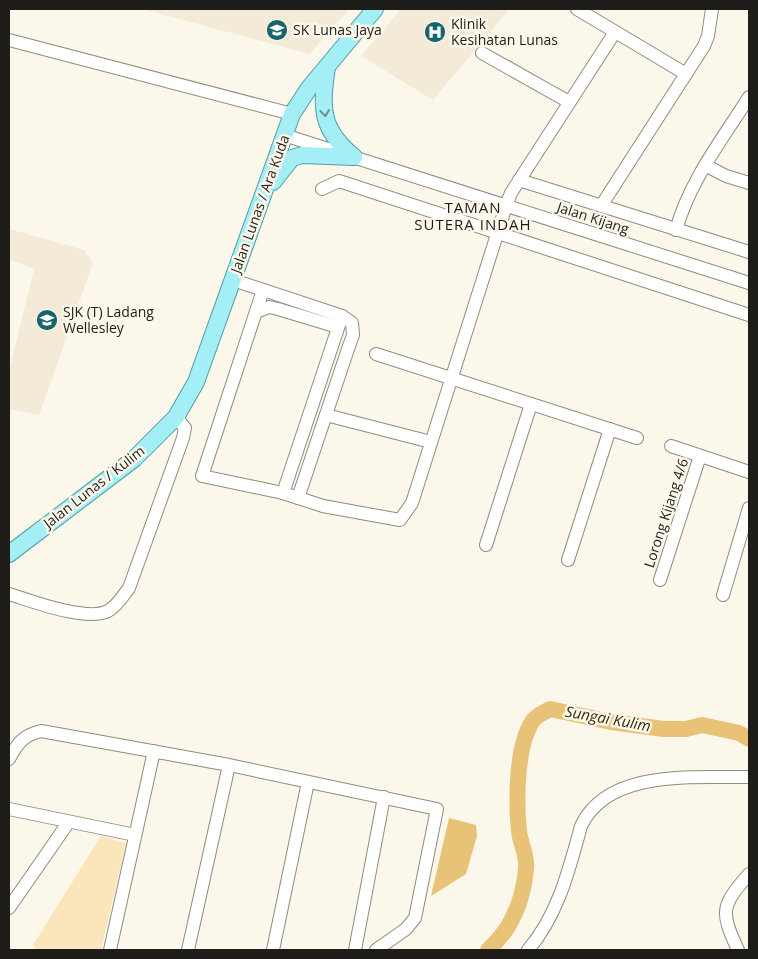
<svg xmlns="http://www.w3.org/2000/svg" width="758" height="959" font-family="'Open Sans',sans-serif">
	<rect width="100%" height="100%" fill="#fcf7eb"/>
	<g fill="#f4ead8">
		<polygon points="142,9 349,9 310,54"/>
		<polygon points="401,9 509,9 433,100 361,56"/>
		<polygon points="9,229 84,250 93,263 39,415 9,409 9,372 34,269 9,259"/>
	</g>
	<polygon fill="#fbe5ba" points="101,836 126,843 101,950 39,950 33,945"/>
	<polygon fill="#e8c377" points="449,818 476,825 477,836 466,874 431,896"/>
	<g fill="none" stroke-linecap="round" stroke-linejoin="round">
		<path stroke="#e8c377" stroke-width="16" d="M488 950C512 929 523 901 526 869 528 857 520 843 519 831 516 802 516 747 532 722 535 716 545 712 550 709L611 722 664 729H686L702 725 739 733 749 739"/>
		<g stroke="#908b81" stroke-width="14">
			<g id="minor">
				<polyline points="577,9 686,74"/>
				<polyline points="9,40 292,114"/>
				<polyline points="482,53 569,102"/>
				<polyline points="284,135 749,283"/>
				<polyline points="705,165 726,176 749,183"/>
				<polyline points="519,180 749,252"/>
				<polyline points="322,189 339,181 749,315"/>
				<polyline points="601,206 704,46 708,36 712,9"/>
				<path d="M676 230C690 180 722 140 749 97"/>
				<polyline points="233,280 342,316 352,323 353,335 348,349 298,498"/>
				<polyline points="263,290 202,476 283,493 323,506 400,520 412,503 506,206 511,193 615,32"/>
				<polyline points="256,312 269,307 278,309 338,327"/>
				<polyline points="376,354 637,438"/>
				<polyline points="326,415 431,442"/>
				<polyline points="671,446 749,472"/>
				<polyline points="283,493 342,316"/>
				<polyline points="486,545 531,404"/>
				<polyline points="568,560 610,429"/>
				<polyline points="660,580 700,456"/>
				<path d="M9 594C32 601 86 622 108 611 117 606 123 596 129 588L183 438 185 428 176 417"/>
				<polyline points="723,595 749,508"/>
				<path d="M9 759C17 744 23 735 41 731L229 765 437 809 415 918 406 929 376 950"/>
				<polyline points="9,809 135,835"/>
				<polyline points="9,908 68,823"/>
				<polyline points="110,950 154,751"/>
				<polyline points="188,950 229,765"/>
				<polyline points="273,950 308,782"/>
				<polyline points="355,950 384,797"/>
				<path d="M528 950C558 915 569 870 581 826 608 768 696 778 749 777"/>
				<path d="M738 950C720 911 721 906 749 874"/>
			</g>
		</g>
		<g stroke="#4e9ea5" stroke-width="18">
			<g id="major">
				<path d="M327 67C321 108 320 129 354 157"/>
				<polyline points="273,182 292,158 302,155 354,157"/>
				<polyline points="9,554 134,459 176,417 196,382 292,114 309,88 375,9"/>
			</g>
		</g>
		<use href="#minor" stroke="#fff" stroke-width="12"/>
		<use href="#major" stroke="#a4eef6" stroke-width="16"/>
	</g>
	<defs><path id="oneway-chevron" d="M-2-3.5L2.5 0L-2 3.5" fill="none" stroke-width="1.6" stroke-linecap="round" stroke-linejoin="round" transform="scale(1.25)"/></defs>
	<use stroke="#689093" href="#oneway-chevron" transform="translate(325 113) rotate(83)"/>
	<defs>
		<g id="school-disc" transform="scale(1.125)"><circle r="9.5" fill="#17656c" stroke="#fcf7eb"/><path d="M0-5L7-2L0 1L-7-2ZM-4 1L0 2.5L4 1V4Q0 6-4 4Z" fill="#fff"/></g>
		<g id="hospital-disc" transform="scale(1.125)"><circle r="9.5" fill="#17656c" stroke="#fcf7eb"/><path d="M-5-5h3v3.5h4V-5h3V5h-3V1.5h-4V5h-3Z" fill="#fff"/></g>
	</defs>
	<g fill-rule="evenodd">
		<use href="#school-disc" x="277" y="30"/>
		<use href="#hospital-disc" x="435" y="32"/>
		<use href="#school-disc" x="47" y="320"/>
	</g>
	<g text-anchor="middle" stroke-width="5" stroke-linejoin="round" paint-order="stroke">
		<g font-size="14" fill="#1f1d19" stroke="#fcf7eb" text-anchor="start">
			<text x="451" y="29">Klinik<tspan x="451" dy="16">Kesihatan Lunas</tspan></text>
			<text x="293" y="35">SK Lunas Jaya</text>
			<text x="63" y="317">SJK (T) Ladang<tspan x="63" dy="16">Wellesley</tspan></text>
		</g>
		<g font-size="14" fill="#1f1d19" stroke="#fcf7eb">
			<text transform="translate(260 204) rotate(-70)" y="5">Jalan Lunas / Ara Kuda</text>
			<text transform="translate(593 218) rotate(18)" y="5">Jalan Kijang</text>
			<text transform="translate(94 487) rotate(-38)" y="5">Jalan Lunas / Kulim</text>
			<text transform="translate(666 513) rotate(-72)" y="5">Lorong Kijang 4/6</text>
		</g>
		<g font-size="15" letter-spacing="1" fill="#1f1d19" stroke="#fcf7eb">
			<text x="473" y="213">TAMAN<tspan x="473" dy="17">SUTERA INDAH</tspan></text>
		</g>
		<g font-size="15" font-style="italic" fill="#382806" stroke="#fcf7eb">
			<text transform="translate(608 719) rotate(10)" y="5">Sungai Kulim</text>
		</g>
	</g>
	<rect width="758" height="959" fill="none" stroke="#1f1d19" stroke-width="20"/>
</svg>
